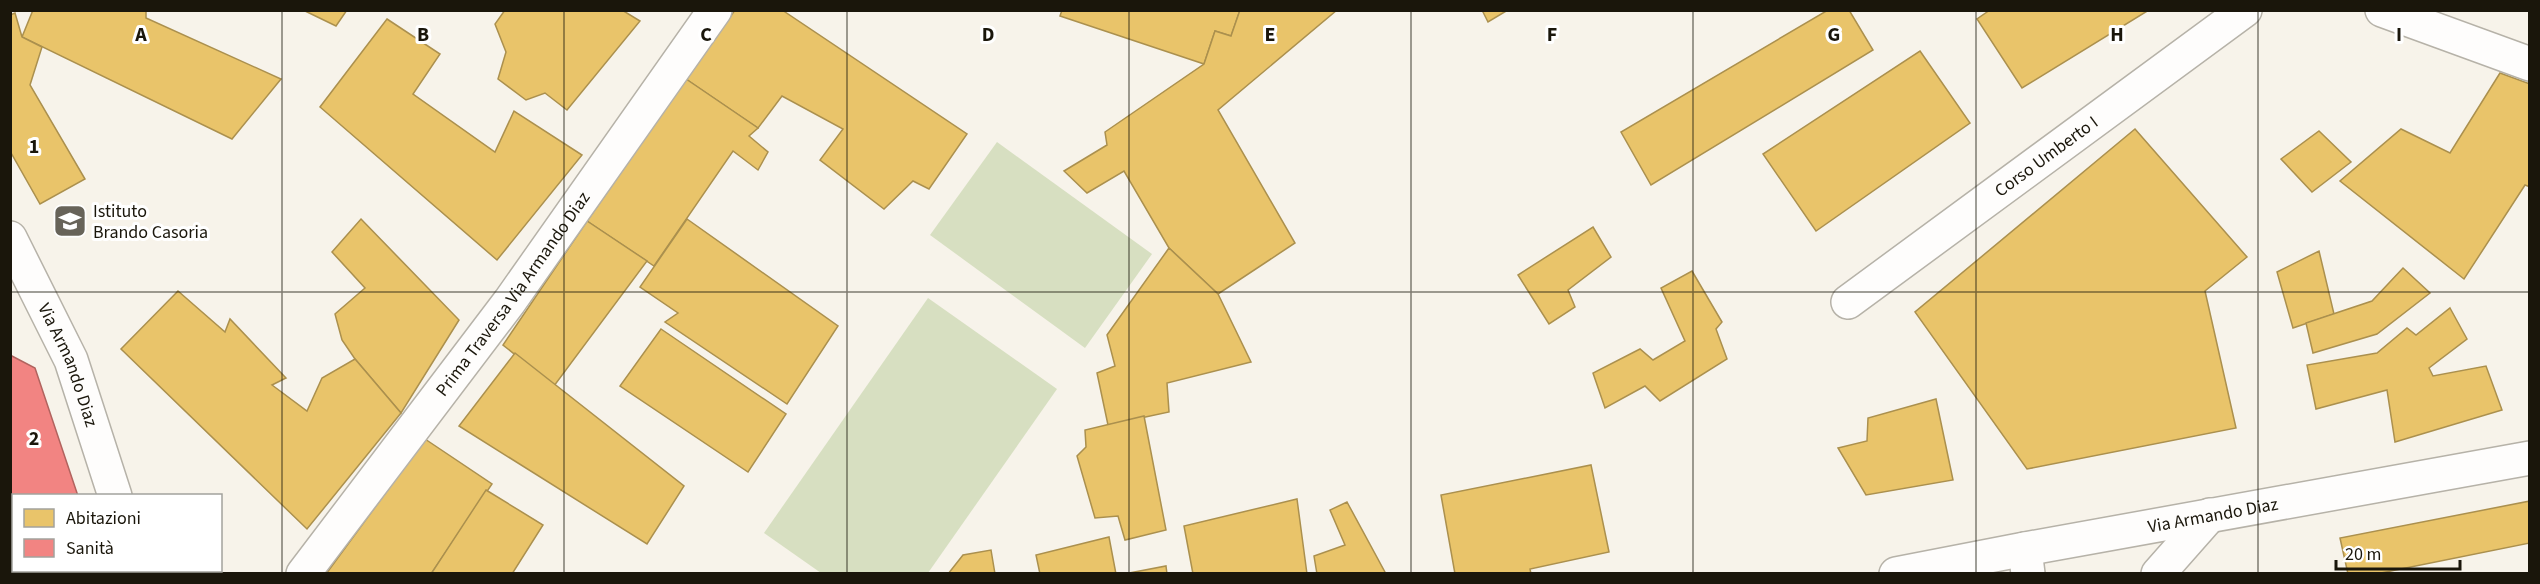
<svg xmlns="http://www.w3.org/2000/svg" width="2540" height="584" font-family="'Source Sans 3',sans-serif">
	<rect width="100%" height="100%" fill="#f7f3ea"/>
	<g fill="#d7dfc1">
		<polygon points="997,142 1152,254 1085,348 930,235"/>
		<polygon points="928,298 1057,389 928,573 821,573 764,533"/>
	</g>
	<g fill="#e9c46a" stroke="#ab904e" stroke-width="1.5">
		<polygon points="33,10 146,10 146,18 281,79 232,139 22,37"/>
		<polygon points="303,10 347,10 336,26"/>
		<polygon points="505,10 622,10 640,21 567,110 545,93 526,100 498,79 506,52 495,24"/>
		<polygon points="735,10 782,10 967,134 929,189 913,181 884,209 820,160 843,129 782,96 758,128 686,79"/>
		<polygon points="1062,10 1240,10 1231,36 1215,31 1204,64 1060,16"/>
		<polygon points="1240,10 1337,10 1218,110 1295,243 1218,294 1169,248 1124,171 1087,193 1064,171 1107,145 1105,132 1204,64 1215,31 1231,36"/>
		<polygon points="1482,10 1508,10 1488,22"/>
		<polygon points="1828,10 1849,10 1873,50 1651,185 1621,132"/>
		<polygon points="1990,10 2149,10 2022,88 1977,19"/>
		<polygon points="15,13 22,37 42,47 30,85 85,179 40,204 10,151 10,15"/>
		<polygon points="387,19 440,54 413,94 495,152 514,111 582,155 497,260 320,107"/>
		<polygon points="1920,51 1970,123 1816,231 1763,154"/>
		<polygon points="2500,73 2530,84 2530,187 2525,185 2464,279 2340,181 2401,129 2450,153"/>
		<polygon points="686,79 758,128 749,136 768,152 758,170 733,151 654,266 587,221"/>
		<polygon points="2135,129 2247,257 2205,291 2236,428 2027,469 1915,312"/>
		<polygon points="2319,131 2351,162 2312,192 2281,159"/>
		<polygon points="361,219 459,320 401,413 355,359 342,340 335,314 365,288 332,252"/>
		<polygon points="687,219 838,326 787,404 665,322 678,313 640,287"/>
		<polygon points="587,221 647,261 554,386 503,345"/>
		<polygon points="1593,227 1611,257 1568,290 1575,307 1549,324 1518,275"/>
		<polygon points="1169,248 1218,294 1251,362 1167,383 1169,412 1108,425 1097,373 1115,366 1107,335"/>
		<polygon points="2319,251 2334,314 2293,328 2277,272"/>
		<polygon points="2403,268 2430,293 2377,334 2313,353 2306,323 2372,301"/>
		<polygon points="1692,271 1722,322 1716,329 1727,359 1660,401 1645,386 1605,408 1593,373 1640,349 1653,360 1685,341 1661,288"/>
		<polygon points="178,291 225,332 230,319 286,378 272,385 307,411 322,378 355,359 401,413 307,529 121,349"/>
		<polygon points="2450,308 2467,339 2429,368 2433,376 2486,366 2502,410 2395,442 2387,390 2316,409 2307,365 2377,353 2407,328 2416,335"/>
		<polygon points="661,329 786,414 748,472 620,386"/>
		<polygon points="515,353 684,486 647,544 459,426"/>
		<polygon points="1936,399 1953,480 1866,495 1838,448 1867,441 1868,418"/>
		<polygon points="1144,416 1166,530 1125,540 1118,516 1095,518 1077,456 1086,447 1085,430"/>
		<polygon points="425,439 492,484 431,574 326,574"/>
		<polygon points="1591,465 1609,552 1530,569 1531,574 1455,574 1441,495"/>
		<polygon points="486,490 543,525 512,574 431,574"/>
		<polygon points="1297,499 1307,574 1193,574 1184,526"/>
		<polygon points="2530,501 2530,543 2376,574 2348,574 2340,538"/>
		<polygon points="1347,502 1386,574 1317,574 1314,556 1345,545 1330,510"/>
		<polygon points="1109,537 1116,574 1040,574 1036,555"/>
		<polygon points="991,550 995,574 948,574 963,555"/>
		<polygon points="1166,566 1167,574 1124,574"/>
	</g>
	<polygon fill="#f28482" stroke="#b1635e" stroke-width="1.5" points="10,355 35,368 78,496 14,496 14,570 103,570 104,574 10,574"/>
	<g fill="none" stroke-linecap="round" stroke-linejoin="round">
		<g stroke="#b6b2a8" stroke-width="36">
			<g id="street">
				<polyline points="2382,10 2530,64"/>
				<path id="s1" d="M10 238 71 360 115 496"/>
				<path id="s2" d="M1848 302 2245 10"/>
				<polyline points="143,570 144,574"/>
				<path id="s3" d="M303 574 510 301 715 10"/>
				<polyline points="1896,574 2025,549"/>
			</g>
		</g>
		<g stroke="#b6b2a8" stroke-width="36">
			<g id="secondary">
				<path id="s4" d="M2028 574 2025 549 2530 458"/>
				<polyline points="2158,574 2210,515"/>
			</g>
		</g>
		<use href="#street" stroke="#fefdfc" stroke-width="33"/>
		<use href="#secondary" stroke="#fefdfc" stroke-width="33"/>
	</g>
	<path fill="none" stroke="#1a160b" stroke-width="1.5" stroke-opacity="0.55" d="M282 10V574M564 10V574M847 10V574M1129 10V574M1411 10V574M1693 10V574M1976 10V574M2258 10V574M10 292H2530"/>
	<defs>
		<g id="school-square" transform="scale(1.725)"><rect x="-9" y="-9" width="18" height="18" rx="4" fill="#676359" stroke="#fff"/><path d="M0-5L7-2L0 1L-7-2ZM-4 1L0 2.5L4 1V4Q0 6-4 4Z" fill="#fff"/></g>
	</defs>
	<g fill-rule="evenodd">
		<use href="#school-square" x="70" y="221"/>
	</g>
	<g text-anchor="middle" stroke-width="6" stroke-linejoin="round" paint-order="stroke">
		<g font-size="18" fill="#1a160b" stroke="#fff">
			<text dy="6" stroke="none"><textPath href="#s2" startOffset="246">Corso Umberto I</textPath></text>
			<text dy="6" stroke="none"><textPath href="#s3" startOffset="350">Prima Traversa Via Armando Diaz</textPath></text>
			<text dy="6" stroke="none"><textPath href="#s1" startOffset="140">Via Armando Diaz</textPath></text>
			<text dy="6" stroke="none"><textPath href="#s4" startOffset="216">Via Armando Diaz</textPath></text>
		</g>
		<g font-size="18" fill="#1a160b" stroke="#fff" text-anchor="start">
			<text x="93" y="217">Istituto<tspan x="93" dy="21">Brando Casoria</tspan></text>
		</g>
	</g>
	<g font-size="20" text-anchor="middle" font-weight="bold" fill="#1a160b" stroke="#fff" stroke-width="6" stroke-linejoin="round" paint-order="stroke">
		<text x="141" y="41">A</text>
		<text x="423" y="41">B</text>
		<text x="706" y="41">C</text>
		<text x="988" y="41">D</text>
		<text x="1270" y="41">E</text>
		<text x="1552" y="41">F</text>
		<text x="1834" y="41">G</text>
		<text x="2117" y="41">H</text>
		<text x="2399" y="41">I</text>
		<text x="34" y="153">1</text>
		<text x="34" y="445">2</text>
	</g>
	<rect width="2540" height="584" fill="none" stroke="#1a160b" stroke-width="24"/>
	<rect x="12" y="494" width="210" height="78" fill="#ffffff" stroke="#a3a29d" stroke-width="1.5"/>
	<rect x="24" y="509" width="30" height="18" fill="#e9c46a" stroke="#a3a29d" stroke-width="1.5"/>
	<text x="66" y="524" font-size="18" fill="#1a160b">Abitazioni</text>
	<rect x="24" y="539" width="30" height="18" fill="#f28482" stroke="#a3a29d" stroke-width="1.5"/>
	<text x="66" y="554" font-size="18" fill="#1a160b">Sanità</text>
	<path d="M2336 560v9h124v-9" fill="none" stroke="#1a160b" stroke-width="3"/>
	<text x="2345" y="560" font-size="18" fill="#1a160b" stroke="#ffffff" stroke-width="4.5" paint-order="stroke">20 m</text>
</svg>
